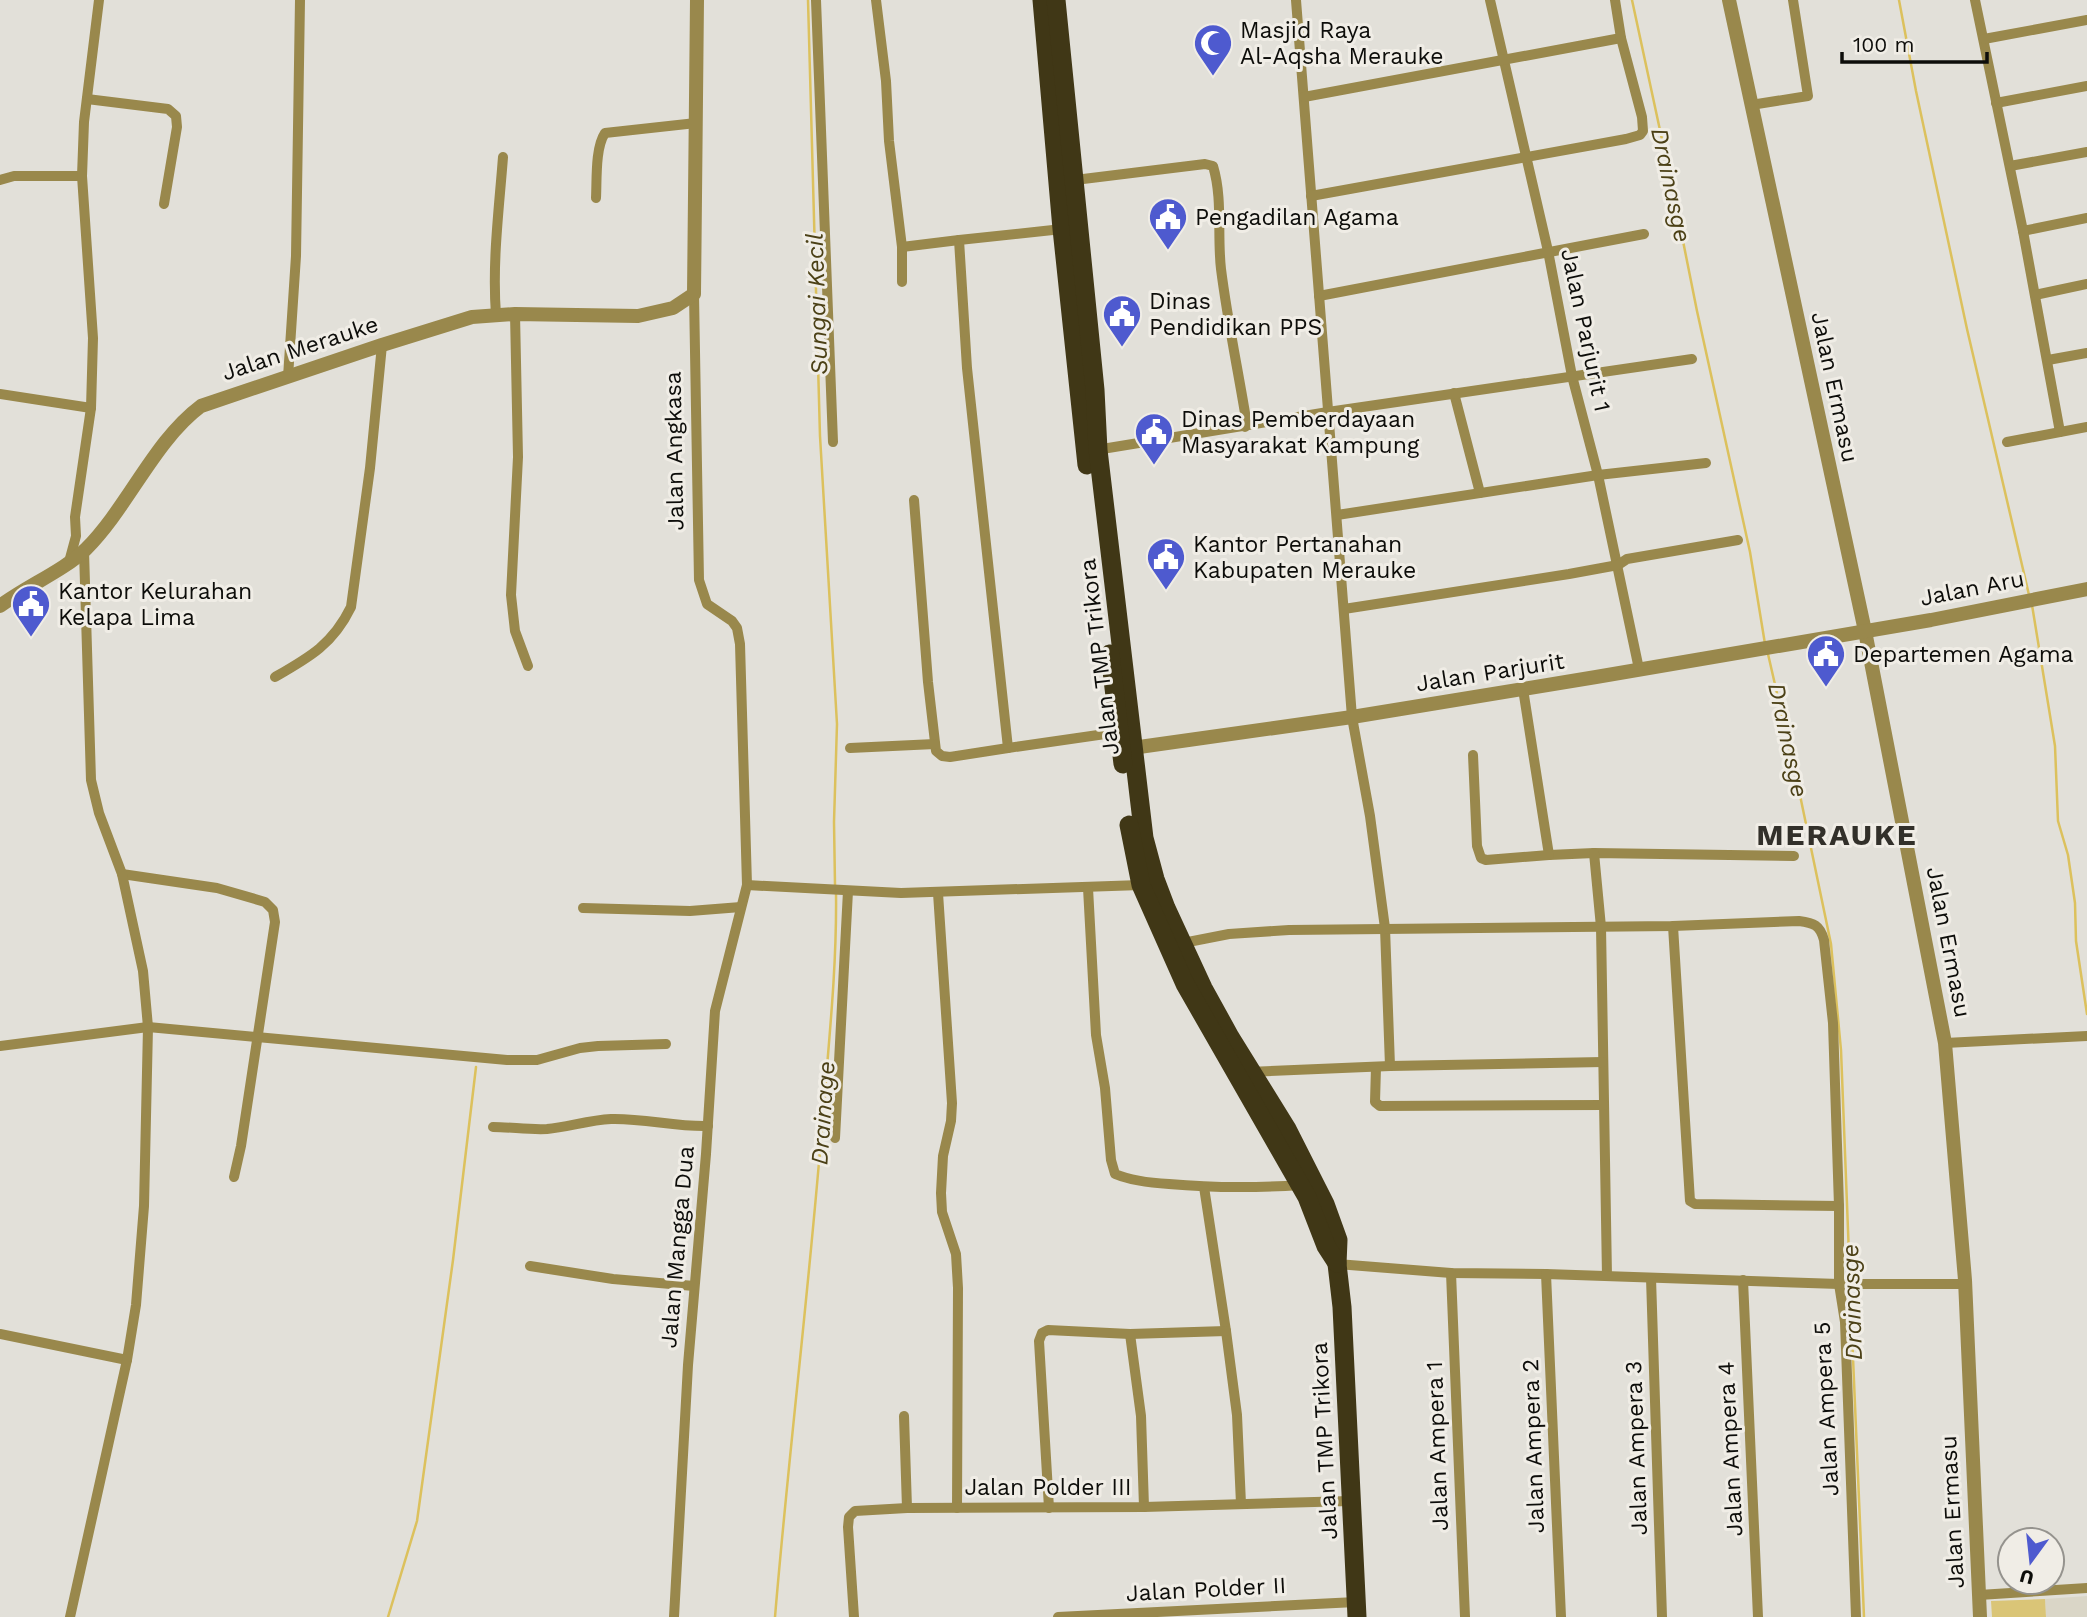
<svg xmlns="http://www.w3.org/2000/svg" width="2087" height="1617" font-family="'Work Sans',sans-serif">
	<rect width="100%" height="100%" fill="#e2e0d9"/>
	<polygon fill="#dad6c7" points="2087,1596 2087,1617 2046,1617 2045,1599"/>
	<polygon fill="#dac577" points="2045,1599 2046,1617 1992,1617 1991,1601"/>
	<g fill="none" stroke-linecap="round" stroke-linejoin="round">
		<g stroke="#dcc15d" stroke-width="2.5">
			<polyline points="808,0 820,436 837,724 834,822 835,885"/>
			<polyline points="1632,0 1672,186 1697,311 1750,552 1765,644"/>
			<polyline points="1899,0 1916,91 1967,329 2029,595"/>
			<polyline points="2032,605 2055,746 2058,821 2068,855 2075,903 2076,941 2087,1014"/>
			<polyline points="1768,654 1796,776 1831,944 1841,1050 1850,1281"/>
			<polyline points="1850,1287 1864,1617"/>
			<polyline points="388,1617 417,1521 453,1260 476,1067"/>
			<path d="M775 1617C789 1449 810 1282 823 1114 829 1040 837 966 836 892"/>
		</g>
		<g stroke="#99884c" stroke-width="10">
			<polyline points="816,0 833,442"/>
			<polyline points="876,0 886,81 889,141 902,247 902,282"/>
			<polyline points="1296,0 1352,717 1370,816 1385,928 1390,1066"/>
			<polyline points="1490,0 1548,251 1572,376 1598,475 1639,669"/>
			<polyline points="1975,0 2023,231 2060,432"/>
			<polyline points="1984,39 2087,20"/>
			<polyline points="1304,97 1621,38"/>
			<polyline points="87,99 168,109 176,116 177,127 164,204"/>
			<polyline points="1996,103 2087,86"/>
			<polyline points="1751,105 1808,96 1793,0"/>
			<polyline points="2010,166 2087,152"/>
			<polyline points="0,180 14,176 82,176"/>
			<path d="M1075 180 1205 164 1213 166C1223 199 1217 235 1221 269 1227 317 1237 365 1245 413V427"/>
			<polyline points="1311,196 1626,139 1640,135 1643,131 1642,117 1621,38 1615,0"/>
			<path d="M596 198C597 180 595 148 605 133L696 123"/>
			<polyline points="2023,231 2087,218"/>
			<polyline points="902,247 959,240"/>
			<polyline points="2035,295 2087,284"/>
			<polyline points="1319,296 1644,234"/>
			<polyline points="515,314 518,457 511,595 515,631 528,666"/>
			<path d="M496 315C492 262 499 210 503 157"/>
			<polyline points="2048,360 2087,353"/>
			<polyline points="288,377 296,256 300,0"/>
			<polyline points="1454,393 1480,493"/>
			<polyline points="0,394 91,408"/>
			<polyline points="2007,442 2087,427"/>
			<polyline points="1096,450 1328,412 1692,359"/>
			<polyline points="914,500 928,682 936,751 942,756 950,757 1008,748 967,368 959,240 1062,229"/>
			<polyline points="1337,515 1598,475 1706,463"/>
			<polyline points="69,562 76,536 75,517 91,408 93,338 82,176 84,122 99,0"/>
			<polyline points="1344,609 1569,574 1618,565 1627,559 1738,540"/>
			<path d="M275 677C310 657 333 644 351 607L370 468 382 345"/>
			<polyline points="1523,689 1549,855 1594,853 1794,856"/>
			<polyline points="850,748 935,744"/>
			<polyline points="1008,748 1119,732"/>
			<polyline points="1473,755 1477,846 1481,858 1486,860 1549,855"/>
			<polyline points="1594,853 1601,927 1607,1276"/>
			<polyline points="122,874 217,888 255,899 265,902 273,910 275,922 241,1146 234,1177"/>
			<polyline points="747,885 901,893 1141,885"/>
			<path d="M1088 888 1096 1035 1105 1088 1111 1160 1115 1174C1132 1181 1151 1183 1169 1184 1213 1188 1256 1188 1301 1185"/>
			<polyline points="938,893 952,1103 951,1121 943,1156 941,1193 942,1212 956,1254 958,1288 957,1508"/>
			<polyline points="583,908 690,911 741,907"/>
			<polyline points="1673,926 1690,1201 1695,1204 1839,1206"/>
			<path d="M1183 943 1229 934 1289 930 1673 926 1799 921C1814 923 1820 925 1824 940L1833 1023 1839 1206V1284L1845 1322 1856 1617"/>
			<polyline points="1945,1043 2087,1036"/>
			<polyline points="0,1046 148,1027 507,1060 537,1060 580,1048 598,1046 666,1044"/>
			<polyline points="1376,1067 1375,1102 1380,1106 1604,1105"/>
			<polyline points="1249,1072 1390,1066 1603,1062"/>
			<path d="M493 1127C511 1127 529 1130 547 1129 568 1127 589 1120 611 1119 644 1118 675 1127 708 1126"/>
			<polyline points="835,1138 848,891"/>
			<polyline points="1204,1187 1226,1331 1237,1415 1241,1504"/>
			<polyline points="1337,1264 1451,1273 1546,1274 1839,1284 1965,1284"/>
			<polyline points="530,1266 613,1279 694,1286"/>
			<polyline points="1451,1273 1465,1617"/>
			<polyline points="1546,1274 1561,1617"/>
			<polyline points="1651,1278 1662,1617"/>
			<polyline points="1743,1280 1758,1617"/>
			<polyline points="0,1334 127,1360"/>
			<polyline points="1130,1334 1141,1416 1144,1507"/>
			<polyline points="904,1416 907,1508"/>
			<polyline points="1049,1508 1039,1341 1042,1333 1048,1330 1130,1334 1226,1331"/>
			<polyline points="1979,1595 2087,1588"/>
			<polyline points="70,1617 127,1360 136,1305 144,1206 148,1027 143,971 122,874 99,813 91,780 84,551"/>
			<polyline points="674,1617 688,1365 706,1154 715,1011 747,885 740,644 737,628 732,621 707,604 699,580 694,294"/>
			<polyline points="854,1617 848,1527 849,1517 855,1511 907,1508 1144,1507 1350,1501"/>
			<polyline points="1058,1617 1356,1602"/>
		</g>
		<g stroke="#99884c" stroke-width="14">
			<polyline points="1729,0 1865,631 1945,1043 1965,1280 1980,1617"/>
			<path d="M0 606C25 587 65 570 86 549 128 507 154 441 201 406L382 345 472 317 515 314 638 316 673 308 694 294 697 0"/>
			<polyline points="1125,749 1352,717 1596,677 1931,620 2087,589"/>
		</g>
		<g stroke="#403716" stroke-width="19">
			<polyline points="1042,0 1062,229 1087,465"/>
			<polyline points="1056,0 1095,390 1098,450 1144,838 1155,879 1166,908 1203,988 1230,1037 1287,1129 1325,1204 1338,1240 1337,1264 1342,1307 1357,1617"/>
			<polyline points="1110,654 1123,764"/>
			<polyline points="1129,825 1141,885 1185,984 1307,1197 1326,1246 1337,1263"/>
		</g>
	</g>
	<defs>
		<g id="mosque-pin" transform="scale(2.0125)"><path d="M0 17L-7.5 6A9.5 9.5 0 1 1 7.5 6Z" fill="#4e5acf" stroke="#f0ede6"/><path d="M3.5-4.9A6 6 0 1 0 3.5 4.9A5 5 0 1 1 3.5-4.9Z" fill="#fff"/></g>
		<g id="civic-pin" transform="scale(2.0125)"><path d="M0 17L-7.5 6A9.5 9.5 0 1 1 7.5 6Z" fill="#4e5acf" stroke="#f0ede6"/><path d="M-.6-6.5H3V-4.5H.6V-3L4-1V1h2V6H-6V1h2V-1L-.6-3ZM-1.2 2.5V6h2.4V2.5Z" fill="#fff"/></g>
	</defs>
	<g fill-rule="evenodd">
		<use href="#mosque-pin" x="1213" y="43"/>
		<use href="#civic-pin" x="1168" y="217"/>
		<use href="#civic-pin" x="1122" y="314"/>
		<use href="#civic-pin" x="1154" y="432"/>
		<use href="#civic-pin" x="1166" y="557"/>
		<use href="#civic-pin" x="31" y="604"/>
		<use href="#civic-pin" x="1826" y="654"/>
	</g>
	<g text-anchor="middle" stroke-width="6" stroke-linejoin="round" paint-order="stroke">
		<g font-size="23" fill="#0d0d0a" stroke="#f0ede6" text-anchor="start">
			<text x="1240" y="38">Masjid Raya<tspan x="1240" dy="26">Al-Aqsha Merauke</tspan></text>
			<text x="1195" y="225">Pengadilan Agama</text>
			<text x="1149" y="309">Dinas<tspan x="1149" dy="26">Pendidikan PPS</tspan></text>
			<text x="1181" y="427">Dinas Pemberdayaan<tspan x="1181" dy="26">Masyarakat Kampung</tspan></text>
			<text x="1193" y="552">Kantor Pertanahan<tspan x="1193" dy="26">Kabupaten Merauke</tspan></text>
			<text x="58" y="599">Kantor Kelurahan<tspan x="58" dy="26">Kelapa Lima</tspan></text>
			<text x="1853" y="662">Departemen Agama</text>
		</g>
		<g font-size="23" fill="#0d0d0a" stroke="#f0ede6">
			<text transform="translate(1586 330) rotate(78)" y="8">Jalan Parjurit 1</text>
			<text transform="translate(300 348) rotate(-18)" y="8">Jalan Merauke</text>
			<text transform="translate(1835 387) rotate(78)" y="8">Jalan Ermasu</text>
			<text transform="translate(674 451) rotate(-91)" y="8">Jalan Angkasa</text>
			<text transform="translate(1972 588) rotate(-11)" y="8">Jalan Aru</text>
			<text transform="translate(1099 657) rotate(-97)" y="8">Jalan TMP Trikora</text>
			<text transform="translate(1490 672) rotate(-9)" y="8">Jalan Parjurit</text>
			<text transform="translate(1949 942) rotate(79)" y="8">Jalan Ermasu</text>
			<text transform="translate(677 1247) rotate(-85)" y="8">Jalan Mangga Dua</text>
			<text transform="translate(1826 1409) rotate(-93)" y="8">Jalan Ampera 5</text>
			<text transform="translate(1324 1441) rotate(-93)" y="8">Jalan TMP Trikora</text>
			<text transform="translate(1437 1446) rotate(-92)" y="8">Jalan Ampera 1</text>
			<text transform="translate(1533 1446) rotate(-92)" y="8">Jalan Ampera 2</text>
			<text transform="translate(1636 1448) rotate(-92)" y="8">Jalan Ampera 3</text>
			<text transform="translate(1730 1449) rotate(-93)" y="8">Jalan Ampera 4</text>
			<text x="1048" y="1495">Jalan Polder III</text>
			<text transform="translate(1952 1512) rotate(-93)" y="8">Jalan Ermasu</text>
			<text transform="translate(1206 1589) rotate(-3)" y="8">Jalan Polder II</text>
		</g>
		<g font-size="24" font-style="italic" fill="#4b4016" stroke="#f0ede6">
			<text transform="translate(1671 185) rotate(78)" y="8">Drainasge</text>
			<text transform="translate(817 304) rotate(-92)" y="8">Sungai Kecil</text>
			<text transform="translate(1788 740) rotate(78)" y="8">Drainasge</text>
			<text transform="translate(823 1113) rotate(-86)" y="8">Drainage</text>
			<text transform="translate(1852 1302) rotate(-92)" y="8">Drainasge</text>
		</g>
		<g font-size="30" font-weight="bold" letter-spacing="2" fill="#32302a" stroke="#f0ede6">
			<text x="1837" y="845">MERAUKE</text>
		</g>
	</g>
	<g transform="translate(2031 1561) rotate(195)"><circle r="33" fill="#f0ede6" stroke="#95938e" stroke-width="2"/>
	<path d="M0-5L12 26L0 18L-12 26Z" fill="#4e5acf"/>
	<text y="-10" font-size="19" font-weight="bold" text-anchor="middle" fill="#0d0d0a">U</text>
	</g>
	<path d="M1842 52v10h145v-10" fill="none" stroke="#0d0d0a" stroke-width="3.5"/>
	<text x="1853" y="52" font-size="21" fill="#0d0d0a" stroke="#f0ede6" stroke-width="5" paint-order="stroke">100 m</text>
</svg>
